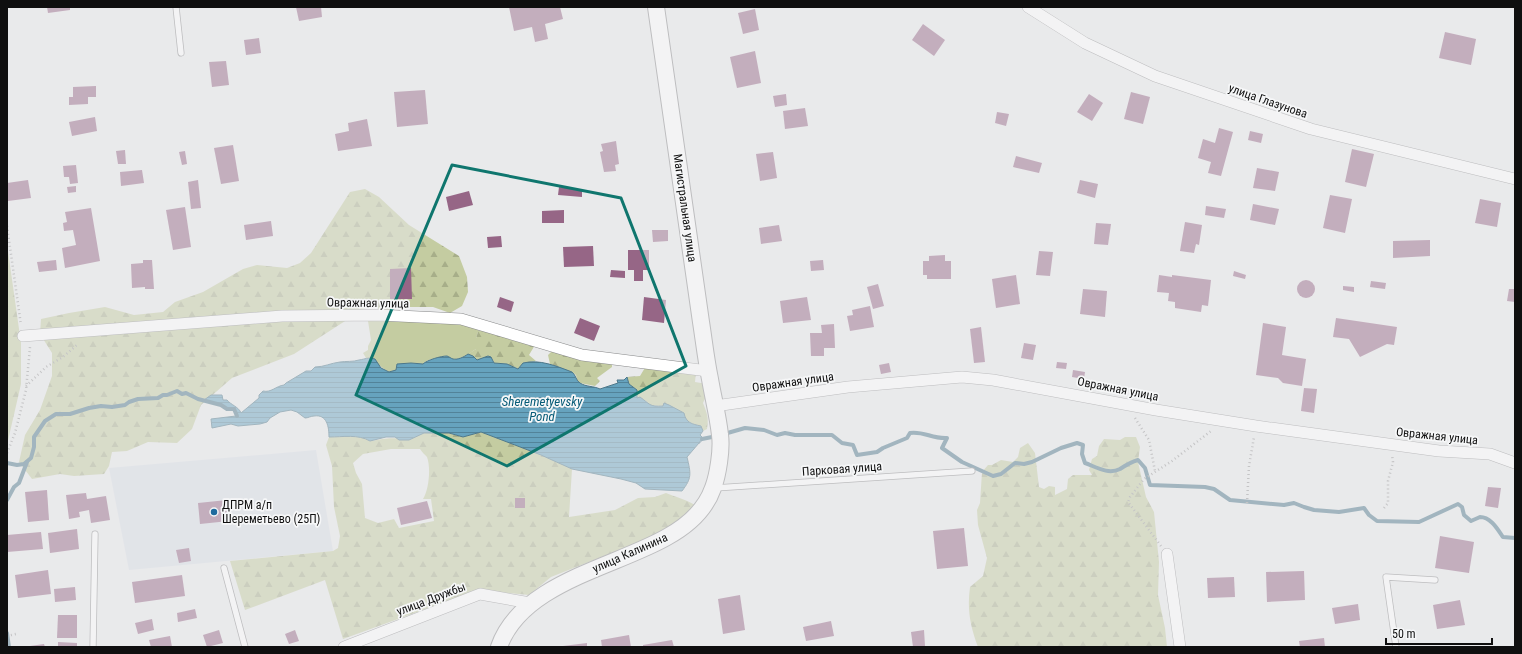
<svg xmlns="http://www.w3.org/2000/svg" width="1522" height="654" font-family="'Roboto Condensed',sans-serif">
	<defs>
		<pattern id="forest-firs" width="22" height="20" patternUnits="userSpaceOnUse"><rect width="22" height="20" fill="#c4cca1"/><path d="M5 1l3.5 6h-7zM16 11l3.5 6h-7z" fill="#a7ae89"/></pattern>
		<pattern id="water-rules" width="6" height="5" patternUnits="userSpaceOnUse"><rect width="6" height="5" fill="#66a3be"/><path d="M0 2.5h6" fill="none" stroke="#528399"/></pattern>
	</defs>
	<rect width="100%" height="100%" fill="#e9eaeb"/>
	<polygon fill="#d8dee5" points="316,450 333,551 129,570 109,468"/>
	<path fill="#c4cca1" d="M368 321 460 322 479 329 476 338V349C470 353 464 358 456 359 446 360 431 355 423 364L411 363 397 365 396 370 389 372C381 368 373 358 366 358L363 353 368 350V346L371 340Z"/>
	<g fill="url(#forest-firs)" fill-rule="evenodd">
		<polygon points="365,189 379,197 409,225 459,256 467,277 468,292 462,306 450,313 433,307 396,307 384,315 373,303 294,354 232,378 201,405 192,429 177,443 148,442 127,451 112,452 109,466 104,474 74,476 60,474 32,479 19,462 25,435 40,410 52,376 52,353 40,334 41,319 69,313 105,307 134,315 163,312 175,302 203,292 243,269 257,265 287,268 300,263 311,253 350,192"/>
		<polygon points="7,244 21,343 21,384 7,445"/>
		<polygon points="479,329 535,345 529,355 536,361 523,363 519,369 507,364 494,363 493,360 484,358 477,360 473,356 468,354 476,349 476,338"/>
		<polygon points="553,350 612,362 612,367 597,378 600,381 595,386 580,383 577,380 576,375 572,372 550,364 548,355"/>
		<path d="M646 366 696 372 695 382 707 384V394L703 403C707 413 709 418 707 429L703 431 701 426C692 424 686 423 683 413L669 405 659 406 649 405 646 401 637 398V390L629 384 627 377 640 376Z"/>
		<path d="M430 432 448 433 463 437 481 432 541 455 572 469 569 517 615 510 638 498 655 497 666 493C676 497 687 500 697 506L679 524 657 536 634 544 551 577 529 595 478 590 343 639 325 580 245 610 230 561 333 551 338 548 340 536 334 507 332 466 326 445 329 437C343 437 358 434 370 441 387 438 392 437 409 440L424 433ZM391 449H420C422 452 425 455 427 457 431 467 429 490 423 499H431L434 521 399 528 394 519 378 523 365 518 362 484 356 473 353 463 363 454Z"/>
		<path d="M1125 437H1136L1140 447 1138 462 1146 497 1154 512 1159 562 1158 595 1165 628 1167 647H978C970 626 967 609 970 587L983 576 987 558 978 525 977 510 980 503 982 472 988 465H992L1001 460 1013 462 1018 457 1020 448 1028 443 1035 453 1039 487 1044 489 1049 486 1055 487V495L1067 489 1068 479 1073 475H1092L1089 470 1092 459 1097 456 1099 446 1104 439 1120 440Z"/>
	</g>
	<path fill="url(#water-rules)" stroke="#4c778a" d="M468 354 473 356 477 360 488 356 491 357 494 363 507 364 518 369 523 363C540 359 556 366 572 372 576 375 576 381 580 383 586 387 594 386 600 389L618 383 617 380H624L627 377 629 384 637 390V398L640 397C650 404 649 407 663 406L664 403 669 405 684 413C686 423 692 424 701 426L703 431 700 435 702 437V441H700V443H699L687 457C691 474 692 478 682 491L645 489 636 483 621 479 572 469 541 455 481 432 463 437 449 433H424L409 440H399L395 437H386L370 441C358 434 343 437 329 437 329 427 327 414 314 416 311 416 308 418 305 418L297 412 291 410 280 412 270 418 267 422 260 424 238 426 231 424 212 428 211 419 236 416 234 409H227L221 405 204 400 211 395H222L223 400H227C231 405 239 407 241 413L259 398V395L263 391C271 393 276 386 284 385L286 383 306 371H311L315 367C324 367 331 363 340 362 346 361 353 362 359 360 366 359 367 357 375 359L381 368 389 372 396 370 397 364 411 363 423 364C427 360 441 356 447 356 450 357 450 358 453 359 458 360 464 357 468 354Z"/>
	<g fill="none" stroke-linecap="round" stroke-linejoin="round">
		<g stroke="#4c778a" stroke-width="4">
			<path d="M724 434 745 428 764 430 777 435 785 433 795 435H832L842 443 853 445 857 455 877 452 883 448 907 438 910 433C924 431 932 439 947 438L942 448 962 462 993 476 1001 474 1015 463 1024 464 1032 462 1061 448 1077 443 1083 445 1082 454 1085 463C1096 467 1108 475 1120 469 1126 465 1131 462 1138 460L1145 468 1150 485 1205 487 1214 489 1230 500 1284 505 1294 503 1304 507 1314 510 1339 512 1364 508 1369 515 1377 521 1419 522 1458 504 1462 507 1464 515 1471 521C1473 520 1478 518 1480 517 1491 517 1498 530 1503 537L1515 538"/>
			<polyline points="702,439 717,436"/>
			<polyline points="7,463 17,465 24,464 31,458 34,447 34,437 45,421 56,414 70,414 89,408 101,406 112,407 125,405 129,402 138,399 158,398 163,395 167,395 177,391 182,394 186,393 198,399 221,405 227,409 234,409 237,416"/>
			<polyline points="7,500 14,487 19,483 27,462"/>
			<polyline points="7,633 9,647"/>
		</g>
	</g>
	<g fill="#966686">
		<polygon points="47,7 70,7 70,10 48,13"/>
		<polygon points="296,7 321,7 322,17 299,21"/>
		<polygon points="509,7 560,7 563,19 545,24 548,39 535,42 532,27 514,31"/>
		<polygon points="755,9 759,30 743,34 738,13"/>
		<polygon points="923,24 945,40 934,56 912,40"/>
		<polygon points="1445,32 1476,39 1471,65 1439,58"/>
		<polygon points="259,38 261,53 246,55 244,40"/>
		<polygon points="755,51 761,83 737,88 730,57"/>
		<polygon points="226,61 229,85 212,87 209,62"/>
		<polygon points="96,86 96,97 88,97 88,104 69,105 69,97 73,97 73,87"/>
		<polygon points="425,90 428,124 397,127 394,92"/>
		<polygon points="1131,92 1150,97 1143,124 1124,119"/>
		<polygon points="786,94 787,105 775,107 773,96"/>
		<polygon points="1089,94 1103,103 1092,121 1077,112"/>
		<polygon points="805,108 808,126 785,129 783,111"/>
		<polygon points="997,112 1009,114 1006,126 995,123"/>
		<polygon points="95,117 97,131 72,136 69,122"/>
		<polygon points="367,119 372,146 338,151 335,134 349,131 348,123"/>
		<polygon points="1219,128 1233,132 1221,176 1208,173 1211,162 1198,158 1203,139 1215,143"/>
		<polygon points="1250,131 1263,134 1261,143 1248,140"/>
		<polygon points="616,141 619,164 615,165 616,171 604,172 600,152 603,151 601,144"/>
		<polygon points="233,145 239,181 221,184 214,148"/>
		<polygon points="1352,149 1374,154 1366,187 1345,182"/>
		<polygon points="125,150 126,164 118,164 116,151"/>
		<polygon points="185,151 187,164 182,165 179,152"/>
		<polygon points="773,152 777,178 760,181 756,154"/>
		<polygon points="1016,156 1042,163 1039,173 1013,167"/>
		<polygon points="76,165 78,183 70,184 69,177 64,177 63,166"/>
		<polygon points="1257,168 1279,172 1275,191 1253,188"/>
		<polygon points="142,170 144,183 121,186 120,172"/>
		<polygon points="28,180 31,198 8,201 7,183"/>
		<polygon points="198,180 201,208 191,209 188,182"/>
		<polygon points="1080,180 1098,184 1095,198 1077,193"/>
		<polygon points="76,186 76,192 68,193 67,187"/>
		<polygon points="559,187 582,190 582,197 558,195"/>
		<polygon points="469,191 473,205 449,211 446,197"/>
		<polygon points="1330,195 1352,199 1345,233 1323,228"/>
		<polygon points="1480,199 1501,203 1497,227 1475,223"/>
		<polygon points="1253,204 1279,209 1275,225 1250,220"/>
		<polygon points="1206,206 1226,209 1224,218 1205,215"/>
		<polygon points="185,207 191,247 173,250 166,210"/>
		<polygon points="91,208 100,261 65,268 62,248 76,245 73,230 64,231 63,223 67,222 65,212"/>
		<polygon points="564,210 564,223 542,223 542,211"/>
		<polygon points="271,221 273,236 246,240 244,225"/>
		<polygon points="1185,222 1202,225 1199,245 1196,244 1194,253 1180,251"/>
		<polygon points="1096,223 1111,224 1108,245 1094,244"/>
		<polygon points="779,225 782,241 761,244 759,228"/>
		<polygon points="652,230 668,230 668,241 653,242"/>
		<polygon points="501,236 502,247 488,248 487,237"/>
		<polygon points="1430,240 1430,256 1393,258 1393,241"/>
		<polygon points="593,246 594,266 564,267 563,247"/>
		<polygon points="628,250 649,250 649,270 643,270 643,281 634,281 634,270 628,270"/>
		<polygon points="1039,251 1053,252 1050,276 1036,275"/>
		<polygon points="945,255 945,261 951,261 951,279 927,279 927,275 923,275 923,261 929,261 929,256"/>
		<polygon points="56,260 57,270 39,272 37,262"/>
		<polygon points="143,260 152,260 154,289 145,289 145,287 132,288 131,264 143,263"/>
		<polygon points="823,260 824,270 811,271 810,261"/>
		<polygon points="411,268 412,299 390,299 390,269"/>
		<polygon points="611,270 625,271 625,278 610,277"/>
		<polygon points="1234,271 1246,275 1245,279 1233,276"/>
		<polygon points="1016,275 1020,304 996,308 992,279"/>
		<polygon points="1159,275 1172,277 1172,275 1211,280 1208,306 1202,305 1201,312 1175,308 1175,302 1168,301 1169,293 1157,292"/>
		<circle cx="1306" cy="289" r="9"/>
		<polygon points="1371,281 1386,283 1385,289 1370,287"/>
		<polygon points="878,284 884,306 873,309 867,287"/>
		<polygon points="1343,286 1354,287 1354,292 1343,290"/>
		<polygon points="1083,289 1107,291 1105,317 1080,314"/>
		<polygon points="1509,289 1515,289 1515,302 1507,301"/>
		<polygon points="500,297 514,302 511,312 497,307"/>
		<polygon points="644,297 666,300 664,323 642,320"/>
		<polygon points="807,297 811,320 783,323 780,301"/>
		<polygon points="870,306 874,327 850,331 847,316 853,315 852,310"/>
		<polygon points="580,318 600,326 594,341 574,333"/>
		<polygon points="1336,318 1397,327 1394,345 1387,344 1360,357 1349,339 1333,337"/>
		<polygon points="1263,323 1286,327 1282,355 1306,359 1302,386 1283,383 1278,378 1256,375"/>
		<polygon points="834,324 835,348 824,348 824,356 811,356 810,333 822,333 821,325"/>
		<polygon points="981,327 985,362 974,363 970,329"/>
		<polygon points="1024,343 1036,345 1033,360 1021,358"/>
		<polygon points="1057,362 1067,363 1066,369 1056,368"/>
		<polygon points="889,363 891,372 881,374 879,365"/>
		<polygon points="1073,370 1085,372 1084,379 1072,377"/>
		<polygon points="1304,388 1317,389 1314,413 1301,411"/>
		<polygon points="1488,487 1501,488 1498,508 1485,506"/>
		<polygon points="47,490 49,520 28,522 25,492"/>
		<polygon points="86,493 87,499 106,496 110,520 91,523 89,510 79,512 80,517 69,519 66,495"/>
		<rect x="515" y="498" width="10" height="10"/>
		<polygon points="227,500 229,521 200,524 198,503"/>
		<polygon points="427,501 432,518 401,525 397,508"/>
		<polygon points="964,528 968,566 937,569 933,531"/>
		<polygon points="77,529 79,549 50,553 48,533"/>
		<polygon points="41,532 43,549 7,552 7,535"/>
		<polygon points="1440,536 1474,542 1469,573 1435,568"/>
		<polygon points="189,548 191,561 179,563 176,550"/>
		<polygon points="48,570 51,594 18,598 15,575"/>
		<polygon points="1304,571 1305,600 1267,602 1266,572"/>
		<polygon points="182,575 185,596 135,603 132,582"/>
		<polygon points="1234,577 1235,597 1208,598 1207,578"/>
		<polygon points="75,587 76,600 55,602 54,589"/>
		<polygon points="740,595 745,630 723,634 718,599"/>
		<polygon points="1460,600 1465,625 1437,629 1433,605"/>
		<polygon points="1358,604 1360,620 1335,624 1332,608"/>
		<polygon points="195,609 197,618 178,622 177,613"/>
		<polygon points="58,615 77,615 77,638 57,638"/>
		<polygon points="152,619 154,630 138,634 135,623"/>
		<polygon points="831,621 834,636 806,641 803,627"/>
		<polygon points="219,630 223,643 207,647 203,635"/>
		<polygon points="295,630 299,641 289,644 285,634"/>
		<polygon points="924,630 925,646 913,647 911,632"/>
		<polygon points="629,635 631,647 602,647 601,640"/>
		<polygon points="170,636 172,647 151,647 149,640"/>
		<polygon points="1324,638 1325,647 1300,647 1299,641"/>
		<polygon points="672,640 674,647 643,647 643,645"/>
		<polygon points="58,642 77,643 77,647 58,647"/>
		<polygon points="587,643 587,647 563,647 563,646"/>
		<polygon points="44,644 45,647 30,647 30,646"/>
	</g>
	<g fill="none" stroke-linecap="round" stroke-linejoin="round">
		<g stroke="#88898a" stroke-width="7">
			<g id="lane">
				<polyline points="176,7 181,53"/>
				<polyline points="715,488 972,471"/>
				<polyline points="224,568 245,647"/>
				<polyline points="93,647 95,534"/>
				<polyline points="1396,647 1386,577 1435,580"/>
			</g>
		</g>
		<g stroke="#88898a" stroke-width="12">
			<g id="street">
				<polyline points="1028,7 1085,43 1155,76 1311,129 1515,179"/>
				<polyline points="23,336 282,316 378,315 461,319 582,355 708,371"/>
				<polyline points="715,406 848,387 962,377 993,380 1156,410 1256,426 1439,451 1490,454 1515,463"/>
				<polyline points="1167,554 1180,647"/>
				<polyline points="344,647 480,594 530,603"/>
			</g>
		</g>
		<g stroke="#88898a" stroke-width="18">
			<path id="secondary" d="M499 647C521 583 615 567 667 537 687 526 705 511 713 488 718 475 722 449 720 435 718 416 713 397 710 379 706 360 704 341 701 322 686 217 671 112 656 7"/>
		</g>
		<g stroke="#979898" stroke-width="2.5" stroke-dasharray="1 3" stroke-linecap="butt">
			<polyline points="7,226 21,325"/>
			<polyline points="26,386 46,367 63,357 78,344"/>
			<polyline points="1135,418 1149,440 1155,471"/>
			<polyline points="7,453 15,433 26,390 30,347"/>
			<polyline points="1247,503 1249,466 1254,437"/>
			<polyline points="1384,508 1388,503 1388,481 1393,462 1392,455"/>
			<polyline points="1161,546 1128,502 1130,497 1144,479 1172,461 1211,431"/>
			<polyline points="7,636 16,634"/>
		</g>
		<use href="#lane" stroke="#fff" stroke-width="5.5"/>
		<use href="#street" stroke="#fff" stroke-width="11"/>
		<use href="#secondary" stroke="#fff" stroke-width="16"/>
	</g>
	<path d="M0 0H1522V654H0ZM452 165 621 198 686 366 507 466 356 395Z" fill="#e9eaeb" fill-opacity=".55" fill-rule="evenodd"/>
	<path fill="none" stroke="#0f766e" stroke-width="3" stroke-linejoin="round" d="M452 165 621 198 686 366 507 466 356 395Z"/>
	<circle fill="#1f6b9e" stroke="#f6f7f8" stroke-width="1.5" cx="214" cy="512" r="4"/>
	<g text-anchor="middle" stroke-width="3.5" stroke-linejoin="round" paint-order="stroke">
		<g font-size="12" fill="#0f0f0f" stroke="#f6f7f8">
			<text transform="translate(1268 101) rotate(19)" y="4">улица Глазунова</text>
			<text transform="translate(685 208) rotate(82)" y="4">Магистральная улица</text>
			<text transform="translate(368 303) rotate(1)" y="4">Овражная улица</text>
			<text transform="translate(793 382) rotate(-8)" y="4">Овражная улица</text>
			<text transform="translate(1118 389) rotate(11)" y="4">Овражная улица</text>
			<text transform="translate(1437 436) rotate(6)" y="4">Овражная улица</text>
			<text transform="translate(842 469) rotate(-4)" y="4">Парковая улица</text>
			<text transform="translate(630 553) rotate(-24)" y="4">улица Калинина</text>
			<text transform="translate(431 599) rotate(-21)" y="4">улица Дружбы</text>
		</g>
		<g font-size="12" fill="#0f0f0f" stroke="#f6f7f8" text-anchor="start">
			<text x="222" y="509">ДПРМ а/п<tspan x="222" dy="14">Шереметьево (25П)</tspan></text>
		</g>
		<g font-size="13" font-style="italic" fill="#075b77" stroke="#f6f7f8">
			<text x="542" y="406">Sheremetyevsky<tspan x="542" dy="15">Pond</tspan></text>
		</g>
	</g>
	<rect width="1522" height="654" fill="none" stroke="#0f0f0f" stroke-width="16"/>
	<path d="M1386 638v6h106v-6" fill="none" stroke="#0f0f0f" stroke-width="2"/>
	<text x="1392" y="638" font-size="12" fill="#0f0f0f" stroke="#f6f7f8" stroke-width="3" paint-order="stroke">50 m</text>
</svg>
